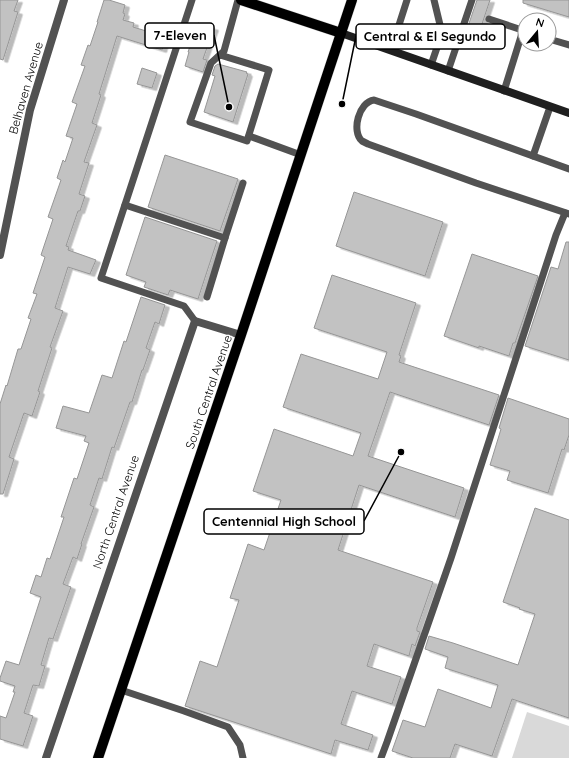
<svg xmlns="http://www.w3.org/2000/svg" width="569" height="758" font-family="Quicksand,sans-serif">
	<defs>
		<filter id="shadow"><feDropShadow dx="4.5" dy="2.5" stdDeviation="0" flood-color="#0004"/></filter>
	</defs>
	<rect width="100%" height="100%" fill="#fff"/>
	<polygon fill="#d9d9d9" points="527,712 569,726 569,758 512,758"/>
	<g fill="#c2c2c2" stroke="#969696" filter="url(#shadow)">
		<polygon points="0,0 18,0 14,11 18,12 3,60 0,59"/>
		<polygon points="104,0 109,0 125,5 123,13 125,14 123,20 134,23 133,27 166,37 162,50 117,36 99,94 101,95 92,123 97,125 84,162 89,163 79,194 85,196 80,211 78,211 66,246 69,247 68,250 96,260 90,274 68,267 55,308 63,311 50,347 52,348 38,391 40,392 32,416 24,413 9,457 14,459 3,494 0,494 0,404 6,385 7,386 18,349 21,349 31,319 28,318 37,294 33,293 45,257 41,255 53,219 48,217 61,180 57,178 63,160 65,162 73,138 66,136 77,104 72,102 85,66 81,65 88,45 90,46 98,22 97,22"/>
		<polygon points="477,0 490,0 477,39 465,35"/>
		<polygon points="523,0 569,0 569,17 523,3"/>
		<polygon points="198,23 214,28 203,59 207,60 203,72 185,66 189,52 188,52"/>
		<polygon points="218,64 247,72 246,73 248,74 233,122 204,112 215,76 212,75 215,66"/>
		<polygon points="142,68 157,73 152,88 137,84"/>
		<polygon points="165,155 238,179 220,231 148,207"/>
		<polygon points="354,192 443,222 425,276 336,246"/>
		<polygon points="145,217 217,241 198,299 170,290 168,295 144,287 146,282 126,275"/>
		<polygon points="566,242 569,242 569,360 525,346 551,267 558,269"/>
		<polygon points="472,254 538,276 515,343 513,343 509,356 479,346 479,348 444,336"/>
		<polygon points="332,275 416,303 399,355 401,356 399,362 499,395 489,425 390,392 368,456 464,488 455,517 359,485 338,550 433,582 417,628 417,631 420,632 415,646 412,644 409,656 374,644 367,666 401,677 392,704 352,691 341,724 373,735 368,750 335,740 331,754 185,706 200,661 217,667 239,600 230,598 248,544 264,550 281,500 253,491 274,429 353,456 361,433 283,407 301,354 378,379 387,352 314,328"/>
		<polygon points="141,297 165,305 159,324 155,322 146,348 150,350 143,370 142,370 132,402 130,402 114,448 112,447 102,479 99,478 90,505 94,507 81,544 82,544 77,559 73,557 63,584 71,587 53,639 49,638 41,665 45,666 39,686 33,685 24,713 33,716 23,746 0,739 0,716 6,718 15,692 13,692 15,686 0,681 0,678 6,661 19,665 41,597 30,593 36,575 41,577 47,558 50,559 64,517 61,517 74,478 77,479 89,443 84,441 86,436 56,428 63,406 89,413 102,375 112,378 124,341 126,342"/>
		<polygon points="508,398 569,419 569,435 564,450 562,449 548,493 507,480 510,471 490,465 501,429 499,428"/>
		<polygon points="535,508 569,520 569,718 512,699 492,756 455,744 450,758 413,758 392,751 403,720 425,727 438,689 491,708 498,685 445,668 448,657 425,649 429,636 453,643 518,665 535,614 519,609 520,608 503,602"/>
	</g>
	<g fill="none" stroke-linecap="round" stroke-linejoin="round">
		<g stroke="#dbdbdb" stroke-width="11">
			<g id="primary">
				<polyline points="241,0 341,33"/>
				<polyline points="98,758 241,335 352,0"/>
			</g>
		</g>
		<g stroke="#525252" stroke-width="7">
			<polyline points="192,0 101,278 184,306 195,321"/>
			<polyline points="489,19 525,31"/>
			<polyline points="549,39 569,45"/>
			<polyline points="391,50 407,0"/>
			<polyline points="220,55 269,70 247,141 190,122 211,63 224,51 238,0"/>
			<polyline points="431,65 442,33 434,0"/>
			<polyline points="448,71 472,0"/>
			<polyline points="504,91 523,30"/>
			<polyline points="249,136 301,155"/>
			<polyline points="533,156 550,107"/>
			<polyline points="125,205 225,238 243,183"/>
			<path d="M569 214 476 183 368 144C366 143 364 142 362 141 351 131 359 102 374 100L416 114 569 169"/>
			<polyline points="207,297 225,238"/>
			<polyline points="121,690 184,711 228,727 240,745 243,758"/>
			<polyline points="381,758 387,742 451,558 556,235 565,213"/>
		</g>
		<g stroke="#525252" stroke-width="8">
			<polyline points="0,255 30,110 64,0"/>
			<polyline points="46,758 195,321 241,335"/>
		</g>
		<polyline stroke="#1f1f1f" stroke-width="8" points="341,33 569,113"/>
		<use href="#primary" stroke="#000" stroke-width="10"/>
	</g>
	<g text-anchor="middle" stroke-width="3" stroke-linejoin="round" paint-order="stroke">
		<g font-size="12" fill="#000" stroke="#fff">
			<text transform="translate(26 88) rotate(-74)" y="4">Belhaven Avenue</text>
			<text transform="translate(209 392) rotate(-71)" y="4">South Central Avenue</text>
			<text transform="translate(116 512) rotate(-71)" y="4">North Central Avenue</text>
		</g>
	</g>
	<path fill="none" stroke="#000" stroke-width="1.5" d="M229 107L214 35M342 104L356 36M401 452L364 521"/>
	<g fill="#000" stroke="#fff" stroke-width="1.5">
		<circle cx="229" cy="107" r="4"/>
		<circle cx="342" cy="104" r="4"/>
		<circle cx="401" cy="452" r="4"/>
	</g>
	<g fill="#fff" stroke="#000" stroke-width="1.5">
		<rect x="145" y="23" width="69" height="25" rx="4"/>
		<rect x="356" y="24" width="149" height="25" rx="4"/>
		<rect x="204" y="509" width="160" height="25" rx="4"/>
	</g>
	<g font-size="13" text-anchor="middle" font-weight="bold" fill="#000">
		<text x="180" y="40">7-Eleven</text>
		<text x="430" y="41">Central &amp; El Segundo</text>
		<text x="284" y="526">Centennial High School</text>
	</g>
	<g transform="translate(537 32) rotate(18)"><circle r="19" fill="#ffffff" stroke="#999999"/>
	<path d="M0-3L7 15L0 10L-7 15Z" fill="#000000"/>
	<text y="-6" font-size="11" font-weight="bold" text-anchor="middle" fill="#000000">N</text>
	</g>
</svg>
